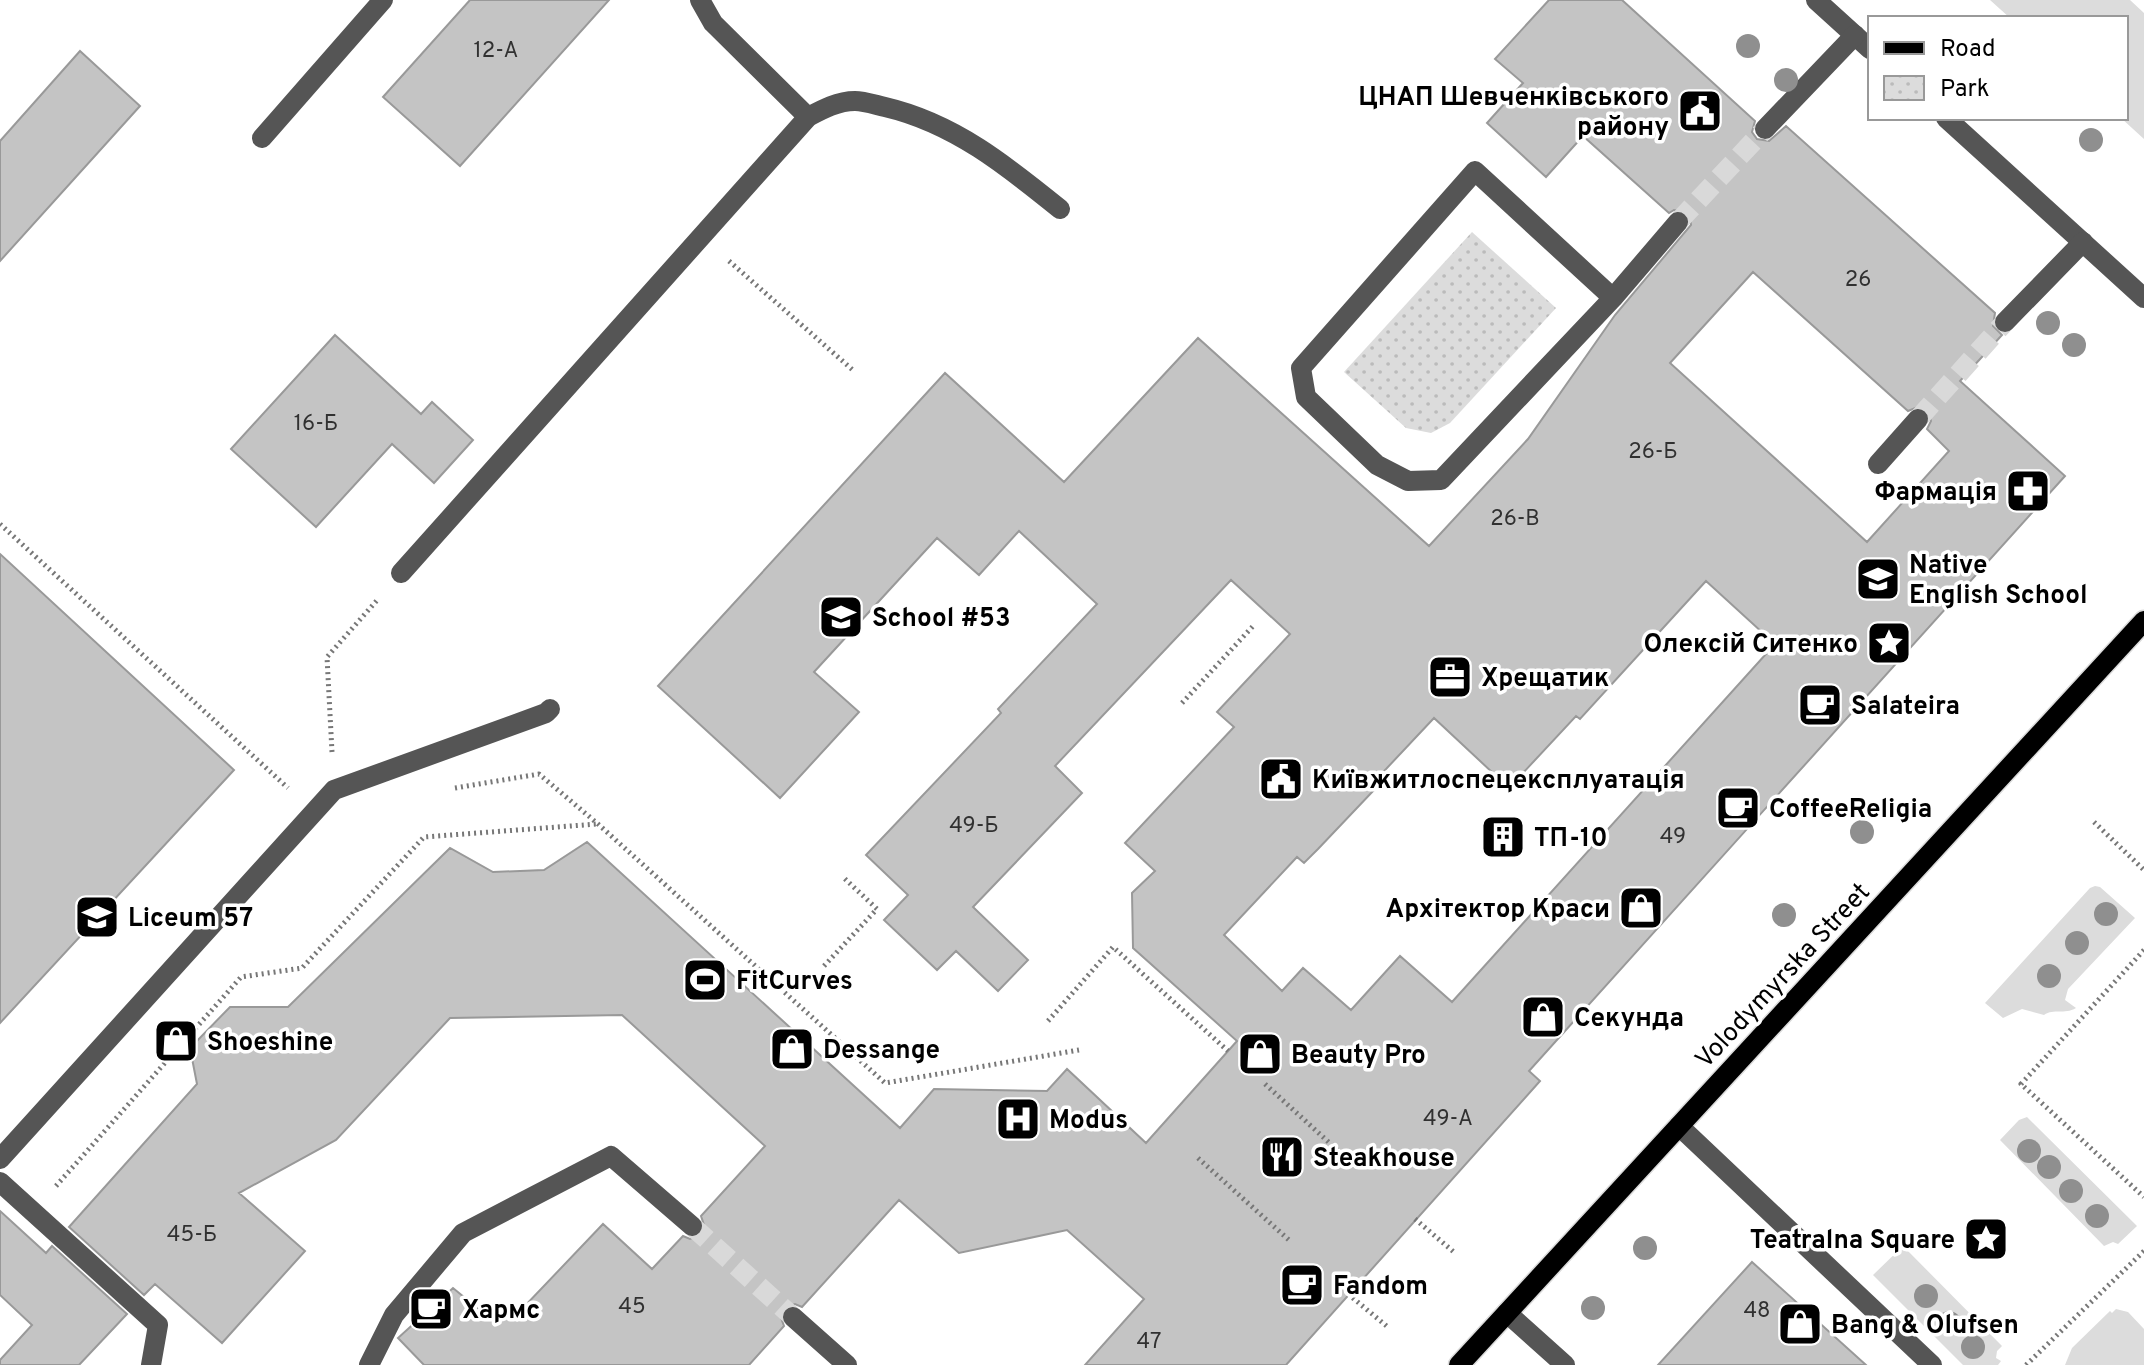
<svg xmlns="http://www.w3.org/2000/svg" width="2144" height="1365" font-family="Overpass,sans-serif">
	<defs>
		<pattern id="park-dots" width="8" height="8" patternUnits="userSpaceOnUse" patternTransform="scale(2)"><rect width="8" height="8" fill="#dcdcdc"/><path d="M2 2h.1M6 6h.1" fill="none" stroke="#bbb" stroke-width="1.8" stroke-linecap="round"/></pattern>
	</defs>
	<rect width="100%" height="100%" fill="#fff"/>
	<g fill="#dcdcdc">
		<polygon points="1990,0 2130,0 2144,13 2144,139 2121,118 2126,118 2126,18 2010,18"/>
		<path d="M2095 886 2100 887 2135 918 2068 989 2065 1000 2076 1008C2064 1015 2054 1008 2044 1015L2022 1009 2003 1018 1985 1003 2090 888Z"/>
		<polygon points="2027,1117 2137,1226 2118,1244 2113,1242 2104,1246 2000,1140 2019,1120"/>
		<polygon points="1903,1246 2002,1346 1997,1351 1996,1358 2001,1361 1998,1365 1963,1365 1873,1275"/>
		<polygon points="2116,1309 2128,1312 2144,1329 2144,1365 2065,1365 2072,1348 2110,1311 2112,1313"/>
	</g>
	<polygon fill="url(#park-dots)" points="1472,232 1556,308 1450,423 1431,433 1406,428 1344,372"/>
	<g fill="#c4c4c4" stroke="#999" stroke-width="2" fill-rule="evenodd">
		<polygon points="470,0 609,0 460,166 383,97"/>
		<path d="M1549 0H1622L1755 121 1752 132 1757 139 1769 141 1786 126 1995 313 1993 326 2002 335 1960 381 2065 476 1529 1071 1540 1081 1286 1365H1085L1144 1299 1067 1230 959 1253 899 1200 802 1307 795 1304 784 1308 780 1315 784 1326 749 1365H424L398 1338 453 1288 481 1311 522 1309 603 1224 652 1269 683 1236 690 1239 701 1235 705 1228 701 1216 765 1146 622 1015 450 1018 336 1140 239 1193 305 1251 222 1343 155 1284 144 1295 69 1227 197 1084 190 1048 230 1007H288L450 848 493 872 544 870 587 842 900 1128 934 1089 1047 1091 1067 1069 1146 1143 1237 1041 1133 948 1132 893 1155 871 1125 843 1234 727 1217 712 1290 634 1231 580 1055 766 1082 793 973 907 1028 960 998 991 956 951 937 970 884 920 908 895 866 855 1001 713 998 709 1097 604 1019 531 979 575 937 538 814 672 859 712 780 798 658 686 945 373 1064 482 1198 338 1429 546 1528 439 1615 315 1691 225 1690 218 1686 212 1674 210 1669 213 1583 136 1546 177 1487 123 1523 83 1495 59ZM1753 272 1908 411 1920 406 1927 410 1931 421 1927 429 1949 451 1867 542 1670 363ZM1706 581 1775 644 1452 1002 1400 956 1351 1010 1303 968 1282 991 1224 935 1297 857 1304 863 1318 849 1375 789 1371 785 1434 718 1509 788 1576 716 1580 719Z"/>
		<polygon points="80,51 140,106 0,261 0,141"/>
		<polygon points="335,335 421,414 432,402 473,440 434,483 392,444 316,527 231,449"/>
		<polygon points="0,554 234,770 0,1023"/>
		<polygon points="0,1211 46,1253 52,1246 127,1314 79,1365 0,1365 0,1360 32,1325 0,1295"/>
		<polygon points="1752,1262 1866,1365 1658,1365"/>
	</g>
	<g fill="none" stroke-linecap="round" stroke-linejoin="round">
		<g stroke="#d9d9d9" stroke-width="20" stroke-dasharray="20 10" stroke-linecap="butt">
			<polyline points="1678,222 1765,129"/>
			<polyline points="1918,419 2005,322"/>
			<polyline points="692,1226 793,1317"/>
		</g>
		<g stroke="#dbdbdb" stroke-width="23">
			<polyline id="major" points="1459,1365 2144,621"/>
		</g>
		<g stroke="#777" stroke-width="5" stroke-dasharray="2 4" stroke-linecap="butt">
			<polyline points="729,261 855,372"/>
			<polyline points="0,524 288,788"/>
			<polyline points="1182,703 1254,625"/>
			<polyline points="332,752 327,657 379,598"/>
			<polyline points="455,788 539,774 598,824 885,1083 1079,1050"/>
			<polyline points="2094,822 2144,870"/>
			<polyline points="2144,950 2021,1084 2144,1197"/>
			<polyline points="824,966 877,909 843,877"/>
			<polyline points="1048,1021 1113,947 1228,1051"/>
			<polyline points="1265,1084 1357,1168"/>
			<polyline points="1198,1158 1290,1241"/>
			<polyline points="56,1186 241,977 302,968 424,837 597,824"/>
			<polyline points="1415,1219 1455,1253"/>
			<polyline points="1348,1294 1389,1328"/>
			<polyline points="2026,1365 2144,1251"/>
		</g>
		<g stroke="#555" stroke-width="20">
			<polyline points="700,0 713,23 808,117"/>
			<polyline points="1816,0 1870,49"/>
			<polyline points="1946,118 2144,298"/>
			<polyline points="1765,129 1855,35"/>
			<polyline points="262,138 383,0"/>
			<polyline points="1613,298 1475,171 1301,368 1306,397 1377,465 1408,481 1441,480 1613,298 1678,222"/>
			<polyline points="2005,322 2083,242"/>
			<polyline points="1878,464 1918,419"/>
			<path d="M401 573 808 117C823 109 838 101 855 101 864 101 876 105 885 107 954 123 1007 166 1060 209"/>
			<polyline points="1679,1126 1932,1365"/>
			<polyline points="0,1159 334,790 546,713 550,709"/>
			<polyline points="0,1182 158,1325 151,1365"/>
			<polyline points="1507,1313 1565,1365"/>
			<polyline points="793,1317 847,1365"/>
			<polyline points="369,1365 394,1315 463,1233 611,1156 692,1226"/>
		</g>
		<use href="#major" stroke="#000" stroke-width="20"/>
	</g>
	<g fill="#8f8f8f">
		<circle cx="1748" cy="46" r="12"/>
		<circle cx="1786" cy="80" r="12"/>
		<circle cx="2091" cy="140" r="12"/>
		<circle cx="2048" cy="323" r="12"/>
		<circle cx="2074" cy="345" r="12"/>
		<circle cx="1862" cy="832" r="12"/>
		<circle cx="2106" cy="914" r="12"/>
		<circle cx="1784" cy="915" r="12"/>
		<circle cx="2077" cy="943" r="12"/>
		<circle cx="2049" cy="976" r="12"/>
		<circle cx="2029" cy="1151" r="12"/>
		<circle cx="2049" cy="1167" r="12"/>
		<circle cx="2071" cy="1191" r="12"/>
		<circle cx="2097" cy="1216" r="12"/>
		<circle cx="1645" cy="1248" r="12"/>
		<circle cx="1926" cy="1296" r="12"/>
		<circle cx="1593" cy="1308" r="12"/>
		<circle cx="1949" cy="1323" r="12"/>
		<circle cx="1973" cy="1347" r="12"/>
	</g>
	<defs>
		<g id="civic-square" transform="scale(2.3)"><rect x="-9" y="-9" width="18" height="18" rx="4" fill="#000" stroke="#fff"/><path d="M-.6-6.5H3V-4.5H.6V-3L4-1V1h2V6H-6V1h2V-1L-.6-3ZM-1.2 2.5V6h2.4V2.5Z" fill="#fff"/></g>
		<g id="pharmacy-square" transform="scale(2.3)"><rect x="-9" y="-9" width="18" height="18" rx="4" fill="#000" stroke="#fff"/><path d="M-2-6h4v4h4v4h-4v4h-4v-4h-4v-4h4Z" fill="#fff"/></g>
		<g id="school-square" transform="scale(2.3)"><rect x="-9" y="-9" width="18" height="18" rx="4" fill="#000" stroke="#fff"/><path d="M0-5L7-2L0 1L-7-2ZM-4 1L0 2.5L4 1V4Q0 6-4 4Z" fill="#fff"/></g>
		<g id="sight-square" transform="scale(2.3)"><rect x="-9" y="-9" width="18" height="18" rx="4" fill="#000" stroke="#fff"/><path d="M0-6L1.8-2.2L6-1.7L2.9 1.2L3.7 5.4L0 3.3L-3.7 5.4L-2.9 1.2L-6-1.7L-1.8-2.2Z" fill="#fff"/></g>
		<g id="office-square" transform="scale(2.3)"><rect x="-9" y="-9" width="18" height="18" rx="4" fill="#000" stroke="#fff"/><path d="M-6-3h4V-5.5h4V-3h4V5H-6ZM-1-4.5V-3h2v-1.5ZM-6 0V1H6V0Z" fill="#fff"/></g>
		<g id="cafe-square" transform="scale(2.3)"><rect x="-9" y="-9" width="18" height="18" rx="4" fill="#000" stroke="#fff"/><path d="M-5.5-4.5H6V0H3Q3 3.5 0 3.5H-2.5Q-5.5 3.5-5.5 0ZM3-3.2v2h1.7v-2ZM-6 4.5H4V6H-6Z" fill="#fff"/></g>
		<g id="building-square" transform="scale(2.3)"><rect x="-9" y="-9" width="18" height="18" rx="4" fill="#000" stroke="#fff"/><path d="M-4-6H4V6H1V3H-1V6H-4ZM-2.5-4.3h1.7v1.8h-1.7ZM.8-4.3h1.7v1.8H.8ZM-2.5-1h1.7V.8h-1.7ZM.8-1h1.7V.8H.8Z" fill="#fff"/></g>
		<g id="shop-square" transform="scale(2.3)"><rect x="-9" y="-9" width="18" height="18" rx="4" fill="#000" stroke="#fff"/><path d="M-5-2.5h2.3a2.7 3.5 0 0 1 5.4 0H5L5.5 6h-11ZM-1.5-2.5h3a1.5 2.3 0 0 0-3 0Z" fill="#fff"/></g>
		<g id="stadium-square" transform="scale(2.3)"><rect x="-9" y="-9" width="18" height="18" rx="4" fill="#000" stroke="#fff"/><path d="M0-5a6.5 5 0 1 0 0 10a6.5 5 0 1 0 0-10ZM-3.5-1.8h7v3.6h-7Z" fill="#fff"/></g>
		<g id="hospital-square" transform="scale(2.3)"><rect x="-9" y="-9" width="18" height="18" rx="4" fill="#000" stroke="#fff"/><path d="M-5-5h3v3.5h4V-5h3V5h-3V1.5h-4V5h-3Z" fill="#fff"/></g>
		<g id="restaurant-square" transform="scale(2.3)"><rect x="-9" y="-9" width="18" height="18" rx="4" fill="#000" stroke="#fff"/><path d="M-5-6h1v4h1v-4h1v4h1v-4h1v5L-1.5 .5V6h-2V.5L-5-1ZM5-6V6H3V1.5H1.5Q1.5-4 5-6Z" fill="#fff"/></g>
	</defs>
	<g fill-rule="evenodd">
		<use href="#civic-square" x="1700" y="111"/>
		<use href="#pharmacy-square" x="2028" y="491"/>
		<use href="#school-square" x="1878" y="579"/>
		<use href="#school-square" x="841" y="617"/>
		<use href="#sight-square" x="1889" y="643"/>
		<use href="#office-square" x="1450" y="677"/>
		<use href="#cafe-square" x="1820" y="705"/>
		<use href="#civic-square" x="1281" y="779"/>
		<use href="#cafe-square" x="1738" y="808"/>
		<use href="#building-square" x="1503" y="837"/>
		<use href="#shop-square" x="1641" y="908"/>
		<use href="#school-square" x="97" y="917"/>
		<use href="#stadium-square" x="705" y="980"/>
		<use href="#shop-square" x="1543" y="1017"/>
		<use href="#shop-square" x="176" y="1041"/>
		<use href="#shop-square" x="792" y="1049"/>
		<use href="#shop-square" x="1260" y="1054"/>
		<use href="#hospital-square" x="1018" y="1119"/>
		<use href="#restaurant-square" x="1282" y="1157"/>
		<use href="#sight-square" x="1986" y="1239"/>
		<use href="#cafe-square" x="1302" y="1285"/>
		<use href="#cafe-square" x="431" y="1309"/>
		<use href="#shop-square" x="1800" y="1324"/>
	</g>
	<g text-anchor="middle" stroke-width="7" stroke-linejoin="round" paint-order="stroke">
		<g font-size="22" fill="#313131">
			<text x="496" y="57">12-А</text>
			<text x="1858" y="286">26</text>
			<text x="316" y="430">16-Б</text>
			<text x="1653" y="458">26-Б</text>
			<text x="1515" y="525">26-В</text>
			<text x="974" y="832">49-Б</text>
			<text x="1673" y="843">49</text>
			<text x="1448" y="1125">49-А</text>
			<text x="192" y="1241">45-Б</text>
			<text x="632" y="1313">45</text>
			<text x="1757" y="1317">48</text>
			<text x="1149" y="1348">47</text>
		</g>
		<g font-size="26" font-weight="bold" fill="#000" stroke="#fff" text-anchor="start">
			<text x="1669" y="105" text-anchor="end">ЦНАП Шевченківського<tspan x="1669" dy="30">району</tspan></text>
			<text x="1997" y="500" text-anchor="end">Фармація</text>
			<text x="1909" y="573">Native<tspan x="1909" dy="30">English School</tspan></text>
			<text x="872" y="626">School #53</text>
			<text x="1858" y="652" text-anchor="end">Олексій Ситенко</text>
			<text x="1481" y="686">Хрещатик</text>
			<text x="1851" y="714">Salateira</text>
			<text x="1312" y="788">Київжитлоспецексплуатація</text>
			<text x="1769" y="817">CoffeeReligia</text>
			<text x="1534" y="846">ТП-10</text>
			<text x="1610" y="917" text-anchor="end">Архітектор Краси</text>
			<text x="128" y="926">Liceum 57</text>
			<text x="736" y="989">FitCurves</text>
			<text x="1574" y="1026">Секунда</text>
			<text x="207" y="1050">Shoeshine</text>
			<text x="823" y="1058">Dessange</text>
			<text x="1291" y="1063">Beauty Pro</text>
			<text x="1049" y="1128">Modus</text>
			<text x="1313" y="1166">Steakhouse</text>
			<text x="1955" y="1248" text-anchor="end">Teatralna Square</text>
			<text x="1333" y="1294">Fandom</text>
			<text x="462" y="1318">Хармс</text>
			<text x="1831" y="1333">Bang &amp; Olufsen</text>
		</g>
		<g font-size="26" fill="#000" stroke="#fff">
			<text transform="translate(1782 975) rotate(-47)" y="9">Volodymyrska Street</text>
		</g>
	</g>
	<rect x="1868" y="16" width="260" height="104" fill="#ffffff" stroke="#999999" stroke-width="2"/>
	<rect x="1884" y="42" width="40" height="12" fill="#000000" stroke="#999999" stroke-width="2"/>
	<text x="1940" y="56" font-size="24" fill="#000000">Road</text>
	<rect x="1884" y="76" width="40" height="24" fill="url(#park-dots)" stroke="#999999" stroke-width="2"/>
	<text x="1940" y="96" font-size="24" fill="#000000">Park</text>
</svg>
